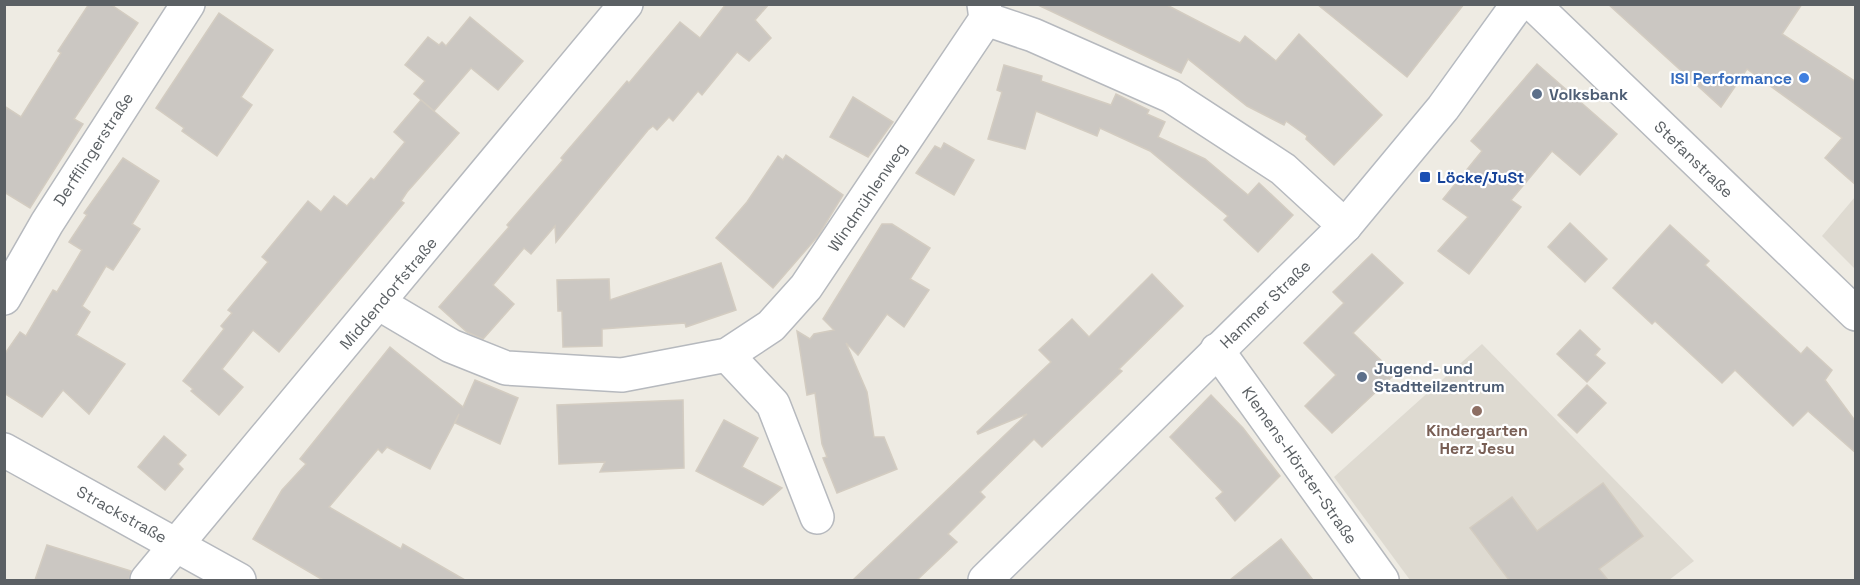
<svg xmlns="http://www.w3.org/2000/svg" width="1860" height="585" font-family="'Space Grotesk',sans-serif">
	<rect width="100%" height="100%" fill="#eeebe3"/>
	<g fill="#dedad1">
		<polygon points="1855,197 1855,269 1822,236"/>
		<polygon points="1482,344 1694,561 1669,580 1410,580 1334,477"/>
	</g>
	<g fill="#cbc7c2" stroke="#d3ccc1" stroke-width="1.5">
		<polygon points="89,4 110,4 138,23 74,119 83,124 30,208 4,192 4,106 21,117 61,53 58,51"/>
		<polygon points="726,4 769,4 755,20 771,38 749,61 737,52 702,95 698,91 673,121 669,117 657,130 653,126 648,130 556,242 555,226 531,254 524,248 493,285 514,304 483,339 467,332 439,307 509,227 507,225 563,160 561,158 586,129 627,81 629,83 680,22 700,38"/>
		<polygon points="1036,4 1165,4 1240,43 1245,36 1276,61 1299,34 1382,115 1334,165 1306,139 1307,136 1286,121 1284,125 1247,106 1188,59 1181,73"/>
		<polygon points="1317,4 1464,4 1407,77"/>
		<polygon points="1608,4 1802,4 1782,34 1856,82 1856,185 1825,158 1842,138 1747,69 1721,107"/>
		<polygon points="219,13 273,50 241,97 252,105 217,156 182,131 184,128 156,108"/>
		<polygon points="470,17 523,61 498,90 471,68 434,111 414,94 425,81 405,65 428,37 439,45 442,42 446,46"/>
		<polygon points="1537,64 1617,134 1580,175 1552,151 1511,200 1521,207 1469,274 1438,251 1468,217 1443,199 1482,151 1471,141"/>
		<polygon points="1004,65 1042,76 1041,81 1111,105 1116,94 1149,110 1147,114 1165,122 1158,137 1205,159 1248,195 1259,183 1293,215 1258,252 1224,220 1228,216 1150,151 1100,128 1097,136 1036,111 1025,149 988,139 1002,92 997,90"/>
		<polygon points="853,97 893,122 868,157 830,137"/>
		<polygon points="421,100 459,133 407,192 401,201 404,203 279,352 253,330 222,369 243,387 219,415 191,391 193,389 183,381 224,329 221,326 232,313 228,310 268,262 262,257 308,201 321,212 334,196 347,206 371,178 374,180 405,142 394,132"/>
		<polygon points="944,143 974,160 954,195 916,173 935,146 941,149"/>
		<polygon points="786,155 843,195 818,236 773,288 716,238 747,202 778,156 783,160"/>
		<polygon points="123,158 159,181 132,224 140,229 113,270 106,266 82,306 90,312 76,335 125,364 89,414 63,390 42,417 4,393 4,355 20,332 26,336 53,290 57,292 82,250 69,242 87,215 84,213"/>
		<polygon points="1570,223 1607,259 1585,282 1548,247"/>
		<polygon points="882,224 892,224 930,248 910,279 929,290 904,327 887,314 858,355 846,343 867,392 874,437 884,437 897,469 837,493 823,458 827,457 822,444 815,393 807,395 797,331 810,339 814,334 834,330 823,319"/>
		<polygon points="1670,225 1709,261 1705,265 1801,354 1807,347 1832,370 1825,380 1856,422 1856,453 1808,411 1793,426 1735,370 1722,383 1655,321 1652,324 1613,288"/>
		<polygon points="1372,254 1403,283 1353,333 1395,374 1332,433 1305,406 1336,375 1304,343 1344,303 1333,292"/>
		<polygon points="721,263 736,310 686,327 685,323 602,329 602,346 563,347 562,311 558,311 557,280 609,279 610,300"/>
		<polygon points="1152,274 1183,306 1119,369 1122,371 1042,447 1034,439 980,492 985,497 948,534 957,542 917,580 853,580 1027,414 978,434 977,432 1051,362 1039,350 1072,319 1089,337"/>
		<polygon points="1580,330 1600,349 1595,355 1605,363 1587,382 1557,354"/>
		<polygon points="390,347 463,407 475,380 518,398 500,444 455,423 459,414 430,469 387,447 382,453 378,449 329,507 401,549 403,544 465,580 323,580 253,539 282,490 306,464 300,459"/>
		<polygon points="1587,385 1606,403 1577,433 1558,415"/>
		<polygon points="1211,395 1243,428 1280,476 1235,521 1216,498 1223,492 1170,437"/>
		<polygon points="683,400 684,468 600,472 605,462 559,464 557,405"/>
		<polygon points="724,420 758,438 742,467 782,488 763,505 696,471"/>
		<polygon points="164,436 186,455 178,464 183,469 165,490 138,467"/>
		<polygon points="1603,483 1643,536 1599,569 1608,580 1509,580 1470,528 1512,497 1537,531"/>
		<polygon points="1281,539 1313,580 1230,580"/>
		<polygon points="47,545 131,571 129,580 35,580"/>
	</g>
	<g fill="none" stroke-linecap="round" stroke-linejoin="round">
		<g stroke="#b6b9be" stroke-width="36">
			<g id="street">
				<polyline points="1533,4 1856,314"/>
				<polyline points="986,19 1033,35 1171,96 1283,169 1345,226"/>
				<polyline points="4,298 47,223 188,4"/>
				<polyline points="380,304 451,346 506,368 622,375 727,355 771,326 806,287 986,19 984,4"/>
				<polyline points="1217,350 1382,580"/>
				<polyline points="727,355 773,404 817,517"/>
				<polyline points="4,450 239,580"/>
				<polyline points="147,580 626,4"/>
			</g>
		</g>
		<g stroke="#b6bac0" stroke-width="36">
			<polyline id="secondary" points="985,580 1345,226 1443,108 1518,4"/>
		</g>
		<use href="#street" stroke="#fff" stroke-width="33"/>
		<use href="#secondary" stroke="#fff" stroke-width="33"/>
	</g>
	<circle fill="#3f7fe0" stroke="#fff" stroke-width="2" cx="1804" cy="78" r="6"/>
	<g fill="#5c6f8a" stroke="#fff" stroke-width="2">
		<circle cx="1537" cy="94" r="6"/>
		<circle cx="1362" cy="377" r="6"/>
	</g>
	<rect fill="#1a4fb4" stroke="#fff" stroke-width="2" x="1419" y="171" width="12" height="12" rx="3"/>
	<circle fill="#8d6e63" stroke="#fff" stroke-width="2" cx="1477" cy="411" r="6"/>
	<g text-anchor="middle" stroke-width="4.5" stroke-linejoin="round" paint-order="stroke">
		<g font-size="16" font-weight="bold" fill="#366cbe" stroke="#fff" text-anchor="end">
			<text x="1792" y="84">ISI Performance</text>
		</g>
		<g font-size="16" font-weight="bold" fill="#4e5e75" stroke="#fff" text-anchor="start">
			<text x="1549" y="100">Volksbank</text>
			<text x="1374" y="374">Jugend- und<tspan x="1374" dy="18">Stadtteilzentrum</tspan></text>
		</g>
		<g font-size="16" fill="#5b6064" stroke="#fff">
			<text transform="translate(93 149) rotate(-57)" y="6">Derfflingerstraße</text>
			<text transform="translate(1694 159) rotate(44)" y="6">Stefanstraße</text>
			<text transform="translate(867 197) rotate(-56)" y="6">Windmühlenweg</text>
			<text transform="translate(388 293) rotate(-50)" y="6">Middendorfstraße</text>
			<text transform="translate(1265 304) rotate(-44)" y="6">Hammer Straße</text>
			<text transform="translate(1300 465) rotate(55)" y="6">Klemens-Hörster-Straße</text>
			<text transform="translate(122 514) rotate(29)" y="6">Strackstraße</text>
		</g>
		<g font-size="16" font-weight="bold" fill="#164399" stroke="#fff" text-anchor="start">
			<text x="1437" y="183">Löcke/JuSt</text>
		</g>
		<g font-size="16" font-weight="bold" fill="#785e54" stroke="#fff">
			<text x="1477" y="436">Kindergarten<tspan x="1477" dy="18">Herz Jesu</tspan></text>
		</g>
	</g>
	<rect width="1860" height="585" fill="none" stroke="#5b6064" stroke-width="12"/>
</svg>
